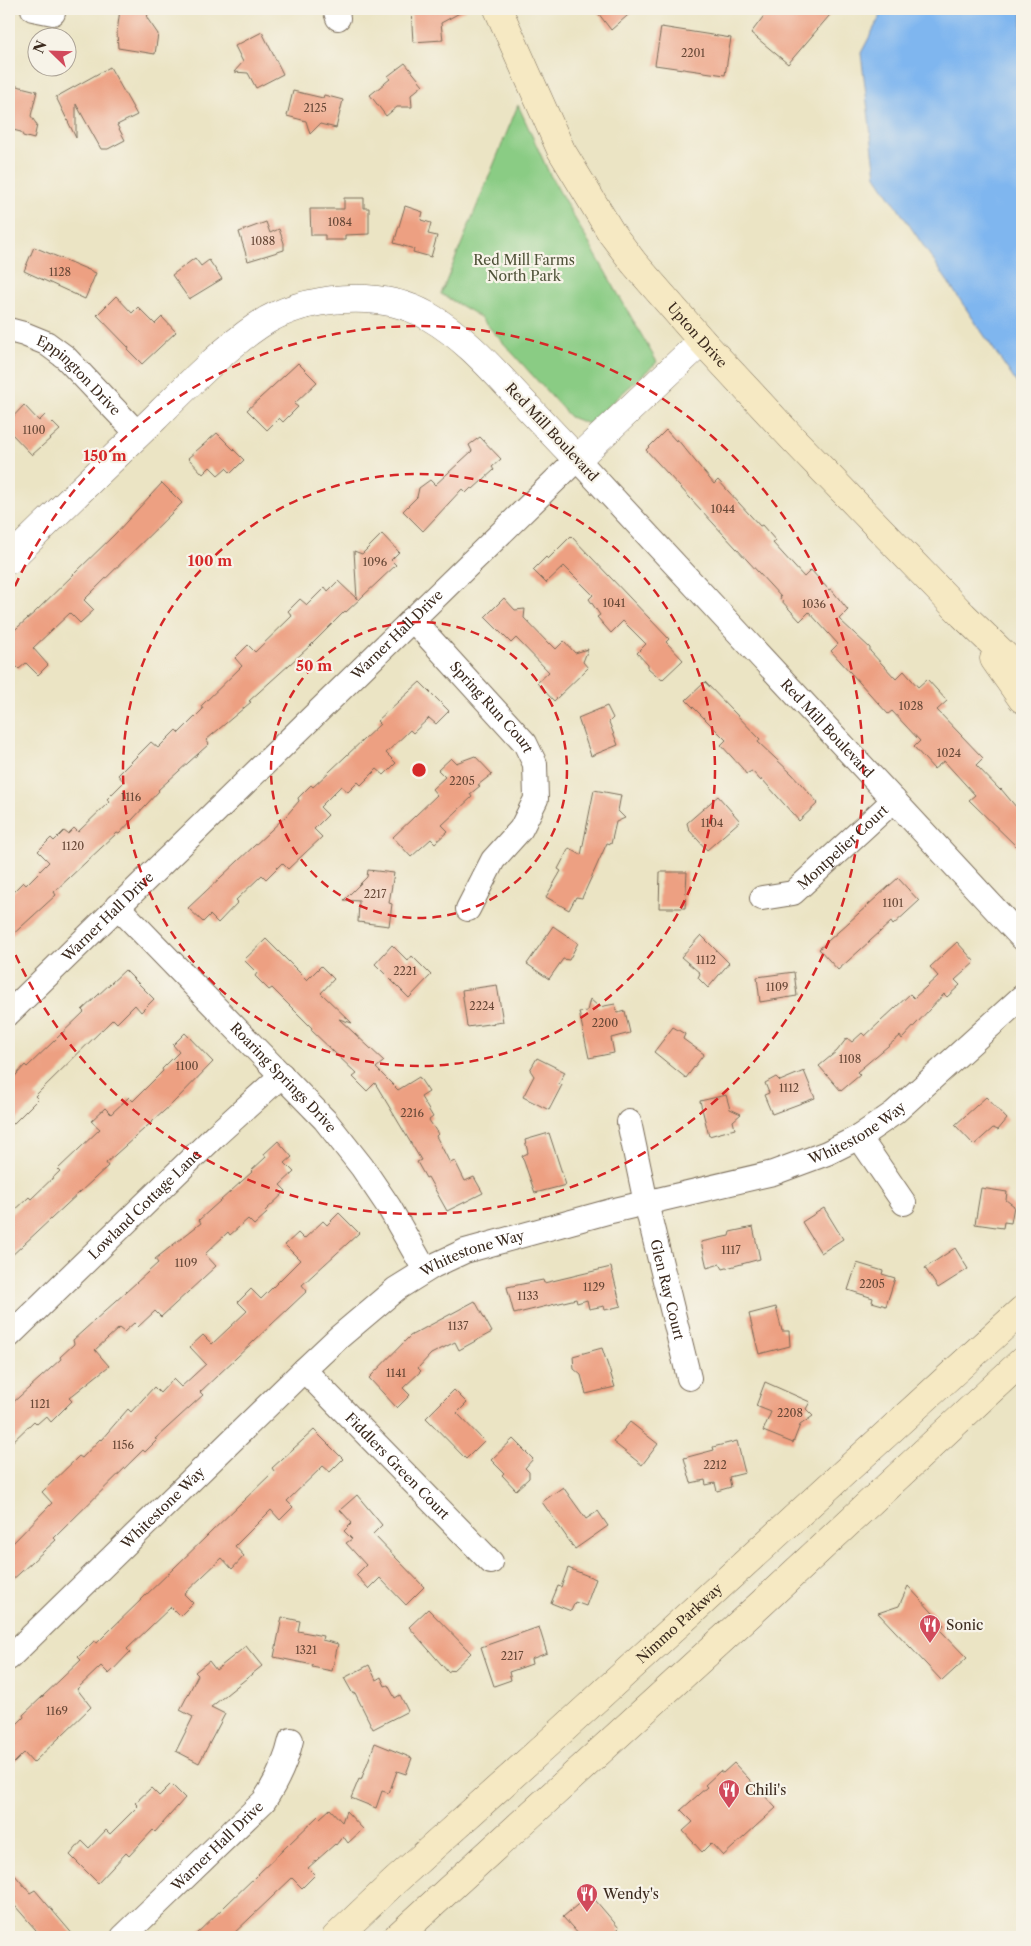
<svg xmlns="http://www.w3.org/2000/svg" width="1031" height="1946" font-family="'Libre Caslon Text',serif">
	<rect width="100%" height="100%" fill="#f7f3e8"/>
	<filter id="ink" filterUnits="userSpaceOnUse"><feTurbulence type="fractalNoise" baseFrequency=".02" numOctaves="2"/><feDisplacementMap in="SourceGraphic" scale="10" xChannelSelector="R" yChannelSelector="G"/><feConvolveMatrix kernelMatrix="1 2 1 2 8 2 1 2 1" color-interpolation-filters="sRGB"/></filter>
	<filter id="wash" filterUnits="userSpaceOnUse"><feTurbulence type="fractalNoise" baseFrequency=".0096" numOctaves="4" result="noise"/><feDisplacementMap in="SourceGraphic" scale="20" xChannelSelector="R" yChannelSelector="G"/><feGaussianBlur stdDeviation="1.12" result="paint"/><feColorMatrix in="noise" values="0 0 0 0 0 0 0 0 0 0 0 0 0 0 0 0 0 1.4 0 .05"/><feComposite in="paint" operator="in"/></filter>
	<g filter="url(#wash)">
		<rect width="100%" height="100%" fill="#ebe4c4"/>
		<polygon fill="#8acc84" stroke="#627b51" points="518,105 550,175 657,362 588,424 570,417 480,317 441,294"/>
		<polygon fill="#7fb6ef" stroke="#5d7086" points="884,9 1022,9 1022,391 876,176 861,53"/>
		<g id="blocks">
			<g fill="#eda082">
				<polygon points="120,9 149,9 147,18 158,34 155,54 118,48 117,33"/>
				<polygon points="411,9 467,9 441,23 443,40 413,42"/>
				<polygon points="595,9 635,9 611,30"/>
				<polygon points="769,9 835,9 788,64 751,33"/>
				<polygon points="661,27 731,38 725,75 655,65"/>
				<polygon points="262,32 283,74 256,88 248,73 234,72 243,62 235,46"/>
				<polygon points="405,63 423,85 411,95 412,107 397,107 386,116 370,95 390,79 388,76"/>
				<polygon points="110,67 137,115 117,125 125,140 108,149 101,149 76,104 76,138 56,97"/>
				<polygon points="9,84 37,91 31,116 37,125 34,139 23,136 21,132 9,129"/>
				<polygon points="293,91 323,98 324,95 343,100 336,128 320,124 310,134 306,121 287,116"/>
				<polygon points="344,198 364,198 364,208 369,208 369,234 345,235 345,240 325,240 325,235 311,235 310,209 344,209"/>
				<polygon points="405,206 423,212 421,220 431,223 428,234 437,236 431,257 413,252 414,249 394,243"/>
				<polygon points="266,222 270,233 279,229 284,243 284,250 248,261 239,232"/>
				<polygon points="34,247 96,273 85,299 24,271"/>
				<polygon points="195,258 201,266 209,260 222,279 189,299 172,275"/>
				<polygon points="116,296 132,313 138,307 155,324 162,317 176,332 142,364 128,350 129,348 97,315"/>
				<polygon points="298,363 317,382 294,404 298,407 283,422 279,418 267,430 247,410"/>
				<polygon points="24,405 39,421 45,415 60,430 32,455 9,431 9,421"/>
				<polygon points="666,430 676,441 677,439 714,484 718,480 760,526 762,525 776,541 773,543 804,577 811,570 829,590 831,589 848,610 839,619 870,648 870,651 896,679 904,671 918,687 927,679 947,701 937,710 983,758 976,765 1000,790 1001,789 1022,814 1022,852 969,800 975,795 944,761 934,769 914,747 920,741 892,711 888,714 831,651 838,644 809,612 800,621 780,599 781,597 646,450"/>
				<polygon points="217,433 244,460 231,473 226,468 218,475 210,467 203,474 188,458"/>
				<polygon points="480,437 501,459 492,467 494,470 473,489 471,488 466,493 462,489 423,531 403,511 417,497 419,488 430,480 435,485 472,451 469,445"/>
				<polygon points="162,483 182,503 84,600 94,610 80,623 70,613 33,648 48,665 38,675 26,663 19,669 9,659 9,635 35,612 115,534"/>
				<polygon points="382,534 399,552 391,560 396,565 346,612 345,611 310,646 249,701 251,702 206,740 209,744 158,790 159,791 119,834 117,833 54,892 56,895 9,938 9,896 23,882 26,885 49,862 38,851 51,838 54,841 64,831 68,834 74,828 78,832 109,802 107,799 124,782 118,775 151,742 158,748 176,730 179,733 203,709 201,706 242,666 235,658 248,645 255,652 292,616 288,611 300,599 307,605 325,587 328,591 338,581 357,599 354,551 362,554"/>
				<polygon points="571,536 669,639 666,642 683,660 662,680 648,668 648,665 637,653 646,644 623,621 611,633 597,617 600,615 589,599 593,595 564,566 546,583 533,570 546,557 548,559"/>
				<polygon points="504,598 515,610 525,609 524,618 549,644 550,643 556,649 564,641 575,653 588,649 583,662 588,668 554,701 537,683 549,672 516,638 511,643 485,617"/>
				<polygon points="420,682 449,711 436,724 429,718 413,733 410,730 386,753 396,763 384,775 377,769 361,785 358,782 348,792 341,786 320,807 328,815 314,829 322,837 288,869 282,863 266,879 262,875 236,900 238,902 218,923 210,915 203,922 188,908 286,816 299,801 298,798 311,785 313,787 380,724 377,721"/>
				<polygon points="705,682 760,739 758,742 792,774 818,803 799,821 762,779 761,781 752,771 746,774 742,768 721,745 726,740 686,700"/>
				<polygon points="607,706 613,718 609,722 618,745 591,756 578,718"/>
				<polygon points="475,756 492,774 478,785 480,786 470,794 472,797 442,825 448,831 435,843 431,839 411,857 393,837 437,795 432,789 445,777 438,770 451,758 456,763"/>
				<polygon points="594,790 621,795 618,811 625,818 616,822 611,844 607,843 582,898 576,897 569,910 546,897 561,871 558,869 569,848 581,855"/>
				<polygon points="718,796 740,821 707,850 689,830 687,823"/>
				<polygon points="368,870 394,873 389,903 392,904 389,926 358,922 359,901 344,900 367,877"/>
				<polygon points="660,872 687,872 685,908 659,908"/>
				<polygon points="898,878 919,901 893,925 891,922 838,970 819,949"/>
				<polygon points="553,926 578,943 569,960 563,959 549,979 527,964"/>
				<polygon points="701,935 729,963 708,988 698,978 700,973 681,957"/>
				<polygon points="266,939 307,980 321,966 334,979 321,993 352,1023 339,1019 384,1061 376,1068 398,1090 419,1077 429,1092 421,1097 433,1117 429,1120 438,1134 436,1136 450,1163 455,1161 465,1181 474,1177 483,1193 447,1211 428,1177 426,1178 417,1162 421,1160 375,1083 367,1091 353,1077 357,1074 311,1030 312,1028 272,988 269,990 255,976 257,973 244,960"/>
				<polygon points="957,942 975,962 955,980 960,985 947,997 944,994 902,1039 900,1036 857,1072 860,1075 841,1091 819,1066 837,1051 847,1038 852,1042 862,1033 865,1036 910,994 914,998 938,976 930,967"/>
				<polygon points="392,945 408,961 412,956 431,975 409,998 375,964"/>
				<polygon points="125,970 154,999 141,1012 135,1005 117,1023 113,1019 35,1096 38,1099 9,1128 9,1083 25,1065 27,1067 84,1012 82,1010"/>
				<polygon points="794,972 797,996 760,1002 757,977"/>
				<polygon points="497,985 503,1022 467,1027 462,990"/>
				<polygon points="590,999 599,1007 615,1004 617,1013 625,1011 630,1033 611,1038 614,1053 589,1058 579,1012 587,1011"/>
				<polygon points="673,1027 685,1034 683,1039 704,1054 686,1078 654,1052"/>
				<polygon points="185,1033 213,1062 173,1103 106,1163 108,1166 9,1258 9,1216 29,1197 31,1199 60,1171 58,1169 100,1129 91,1121 105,1108 111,1114 129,1097 133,1101 163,1071 162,1069 179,1052 173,1045"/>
				<polygon points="537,1058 565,1072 559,1084 562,1085 549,1110 523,1097 534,1076 530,1070"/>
				<polygon points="804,1071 815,1098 772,1114 764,1095 769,1093 765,1083 776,1077 780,1081"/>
				<polygon points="726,1095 730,1109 741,1114 733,1121 735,1129 709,1136 700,1101"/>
				<polygon points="986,1097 1007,1119 998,1130 993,1128 974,1145 955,1125"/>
				<polygon points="549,1133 566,1185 535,1193 522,1156 528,1153 525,1140"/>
				<polygon points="278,1141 292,1157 285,1163 294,1172 280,1185 286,1191 265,1211 267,1213 254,1225 248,1219 230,1235 228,1232 205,1254 216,1266 161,1317 155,1311 138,1327 134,1323 124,1332 119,1328 95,1350 109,1366 69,1398 72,1401 51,1422 46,1416 37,1424 34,1421 9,1445 9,1406 61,1359 60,1357 74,1344 73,1340 158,1263 155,1259 201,1223 199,1220 252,1172 251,1171 266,1157 264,1154"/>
				<polygon points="981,1188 1007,1192 1006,1200 1014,1206 1011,1223 1004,1222 1003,1228 975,1224"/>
				<polygon points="824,1208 843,1239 821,1253 802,1222"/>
				<polygon points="339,1213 359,1233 302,1285 307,1291 200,1392 203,1395 155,1439 157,1440 145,1452 143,1450 54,1538 56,1540 9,1583 9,1547 52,1503 42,1492 79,1456 82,1458 100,1439 101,1440 128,1409 131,1412 154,1387 160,1393 173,1379 181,1387 206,1364 190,1347 203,1335 212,1344 247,1311 238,1302 251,1289 261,1299 300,1260 285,1245 298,1233 304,1239 323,1221 327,1225"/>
				<polygon points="753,1227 760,1259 723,1269 720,1264 707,1268 701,1242 729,1236 730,1232"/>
				<polygon points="955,1248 968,1269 938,1288 925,1268"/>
				<polygon points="857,1263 883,1271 882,1274 895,1278 886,1306 872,1302 873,1298 848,1290"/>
				<polygon points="611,1267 621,1306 605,1310 604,1306 589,1309 587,1300 577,1303 576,1299 514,1314 507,1287 543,1280 544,1283"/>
				<polygon points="475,1301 492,1332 459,1350 455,1342 431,1354 418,1368 421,1371 403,1388 410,1395 397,1408 369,1378 410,1336"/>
				<polygon points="776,1307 782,1331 789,1331 790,1346 759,1354 749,1314"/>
				<polygon points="602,1348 615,1387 586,1394 581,1375 574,1369 573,1356"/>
				<polygon points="765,1382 810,1402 806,1409 813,1416 800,1425 793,1443 763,1431 771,1412 756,1406"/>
				<polygon points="454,1390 467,1403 457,1413 484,1441 466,1459 426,1418"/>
				<polygon points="630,1422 658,1444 642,1465 613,1442"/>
				<polygon points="314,1430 343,1459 330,1472 323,1466 287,1501 293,1507 280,1520 271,1510 235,1546 244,1556 232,1569 222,1558 184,1594 193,1603 180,1616 171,1607 127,1649 130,1652 109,1674 101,1666 77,1689 91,1707 33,1763 24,1753 9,1768 9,1732 24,1717 23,1715 81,1660 78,1657 94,1641 97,1643 109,1631 274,1471 272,1468"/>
				<polygon points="513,1439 533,1459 525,1468 529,1472 529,1478 516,1490 502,1475 504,1473 491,1460"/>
				<polygon points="737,1441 745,1473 729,1477 731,1487 717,1491 715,1483 706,1485 705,1480 691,1483 684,1458 714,1450 713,1447"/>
				<polygon points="563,1487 586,1519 598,1511 608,1526 575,1549 542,1502"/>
				<polygon points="357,1495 382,1525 373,1534 424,1587 406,1605 380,1578 369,1589 356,1575 366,1565 346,1543 352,1539 344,1531 352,1523 340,1510"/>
				<polygon points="568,1568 596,1579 586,1606 575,1602 571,1611 551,1603 558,1586 561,1587"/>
				<polygon points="908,1586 944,1625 940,1630 967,1658 942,1681 878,1613 899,1606"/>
				<polygon points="428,1609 471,1653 452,1671 451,1670 448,1672 409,1627"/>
				<polygon points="282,1617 300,1621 298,1631 323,1636 322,1640 338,1644 332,1671 312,1667 313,1665 274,1657"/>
				<polygon points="539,1627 547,1653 531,1659 532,1664 509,1672 511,1680 494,1686 481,1647"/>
				<polygon points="246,1646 262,1666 211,1707 225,1714 199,1763 176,1751 193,1717 180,1710 198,1675 195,1672 209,1661 216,1670"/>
				<polygon points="369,1665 376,1680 381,1677 385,1686 388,1685 395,1698 400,1695 408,1711 373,1729 355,1693 353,1694 344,1678"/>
				<polygon points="375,1743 412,1758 406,1774 397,1771 389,1793 382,1791 376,1808 351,1798 359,1779 361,1780"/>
				<polygon points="734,1763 776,1808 723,1856 711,1843 702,1852 683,1831 693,1822 681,1810 707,1787 705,1785 720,1771 723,1773"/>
				<polygon points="171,1784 185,1798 155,1832 153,1830 129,1856 126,1853 98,1883 70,1855 82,1841 89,1848 106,1830 110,1834 138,1806 135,1803 151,1788 159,1796"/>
				<polygon points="330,1809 342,1822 346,1811 363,1829 348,1843 343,1836 336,1845 335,1844 308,1868 315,1875 302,1888 292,1878 230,1937 193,1937 318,1816 320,1818"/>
				<polygon points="9,1868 30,1893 35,1890 75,1937 42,1937 9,1899"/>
				<polygon points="590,1894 619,1928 617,1930 623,1937 581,1937 563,1917"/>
			</g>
		</g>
	</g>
	<g filter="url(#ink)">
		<use href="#blocks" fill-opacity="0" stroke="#796b58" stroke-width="1"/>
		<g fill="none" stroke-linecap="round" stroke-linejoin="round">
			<g stroke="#796b58" stroke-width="26">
				<g id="minor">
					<polyline points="33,9 53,13"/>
					<polyline points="335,9 338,18"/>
					<path id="s1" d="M9 330 24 334 46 343 65 357 138 434"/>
					<path id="s2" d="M412 619 525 743 535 764 536 799 521 829 493 860 468 909"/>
					<path id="s3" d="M762 898 793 893 894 800"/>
					<path id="s4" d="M117 906 325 1120 362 1167 389 1207 425 1270"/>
					<path id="s5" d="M9 1013 577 459 1022 938"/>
					<path id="s6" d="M629 1122 646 1203 689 1378"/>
					<polyline points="859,1137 904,1203"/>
					<path id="s7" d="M9 1336 216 1135 282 1075"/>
					<path id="s8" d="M304 1370 491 1562"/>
					<path id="s9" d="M9 1658 304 1370 338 1338 396 1289 433 1266 465 1251 611 1211 773 1173 827 1153 859 1137 894 1113 1022 997"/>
					<path id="s10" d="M123 1937 264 1801C277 1781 286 1763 291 1740"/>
				</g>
			</g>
			<g stroke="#796b58" stroke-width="29">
				<path id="tertiary" d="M9 560C57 513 106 465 155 418 186 387 222 350 259 325 304 295 381 289 428 316 461 335 485 361 510 388 532 412 555 436 577 459L702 341"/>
			</g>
			<g stroke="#796b58" stroke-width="29">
				<g id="secondary">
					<path id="s11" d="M498 9 561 150 612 234 634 263 702 341 794 440 963 615 1022 672"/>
					<polyline points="994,659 1022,699"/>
					<path id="s12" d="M336 1937 393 1883 544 1747 1022 1310"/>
					<polyline points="397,1937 761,1604 1022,1361"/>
				</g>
			</g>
			<use href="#minor" stroke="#fff" stroke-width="24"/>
			<use href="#tertiary" stroke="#fff" stroke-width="28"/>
			<use href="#secondary" stroke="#f6e9c3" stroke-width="28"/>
		</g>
	</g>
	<g fill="none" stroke="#d62828" stroke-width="2.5" stroke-dasharray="9 6">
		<circle cx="419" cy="770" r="148"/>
		<circle cx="419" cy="770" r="296"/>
		<path d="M9 600A444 444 0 1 1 9 940"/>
	</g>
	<defs>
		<g id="restaurant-pin" transform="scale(1.125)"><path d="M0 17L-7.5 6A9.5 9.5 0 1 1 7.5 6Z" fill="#d1495b" stroke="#f7f3e8"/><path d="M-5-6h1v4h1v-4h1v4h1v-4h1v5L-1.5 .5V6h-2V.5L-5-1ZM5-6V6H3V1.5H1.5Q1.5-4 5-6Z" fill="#fff"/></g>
	</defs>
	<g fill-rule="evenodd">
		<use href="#restaurant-pin" x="930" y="1625"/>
		<use href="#restaurant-pin" x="729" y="1790"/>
		<use href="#restaurant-pin" x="587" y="1894"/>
	</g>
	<g text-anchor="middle" stroke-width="4.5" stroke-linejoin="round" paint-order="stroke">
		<g font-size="11" fill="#684837">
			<text x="693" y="57">2201</text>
			<text x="315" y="112">2125</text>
			<text x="340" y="226">1084</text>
			<text x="263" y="245">1088</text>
			<text x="60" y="276">1128</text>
			<text x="34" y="434">1100</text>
			<text x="723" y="513">1044</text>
			<text x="375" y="566">1096</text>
			<text x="614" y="607">1041</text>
			<text x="814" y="608">1036</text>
			<text x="911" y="710">1028</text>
			<text x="949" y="757">1024</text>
			<text x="462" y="785">2205</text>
			<text x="131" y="801">1116</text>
			<text x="712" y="827">1104</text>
			<text x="73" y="850">1120</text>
			<text x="375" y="898">2217</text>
			<text x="893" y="907">1101</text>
			<text x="706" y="964">1112</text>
			<text x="405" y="975">2221</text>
			<text x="777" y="991">1109</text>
			<text x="482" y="1010">2224</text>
			<text x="605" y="1027">2200</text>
			<text x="850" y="1063">1108</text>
			<text x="187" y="1070">1100</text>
			<text x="789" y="1092">1112</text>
			<text x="412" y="1117">2216</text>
			<text x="731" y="1254">1117</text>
			<text x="186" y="1267">1109</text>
			<text x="872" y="1288">2205</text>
			<text x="594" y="1291">1129</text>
			<text x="528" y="1300">1133</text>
			<text x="458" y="1330">1137</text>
			<text x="396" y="1377">1141</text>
			<text x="40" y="1408">1121</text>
			<text x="790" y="1417">2208</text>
			<text x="123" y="1449">1156</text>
			<text x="715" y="1469">2212</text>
			<text x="306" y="1654">1321</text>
			<text x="512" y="1660">2217</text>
			<text x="57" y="1715">1169</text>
		</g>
		<g font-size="14" fill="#4f5238" stroke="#f7f3e8">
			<text x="524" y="265">Red Mill Farms<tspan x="524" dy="16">North Park</tspan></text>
		</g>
		<g font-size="14" fill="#3b2a1e" stroke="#f7f3e8">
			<text dy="5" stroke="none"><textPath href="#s11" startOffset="385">Upton Drive</textPath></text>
			<text dy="5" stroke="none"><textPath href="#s1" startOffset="85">Eppington Drive</textPath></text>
			<text transform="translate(552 432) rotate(47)" y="5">Red Mill Boulevard</text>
			<text dy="5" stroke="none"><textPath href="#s5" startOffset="542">Warner Hall Drive</textPath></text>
			<text dy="5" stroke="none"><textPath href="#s2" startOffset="119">Spring Run Court</textPath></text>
			<text dy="5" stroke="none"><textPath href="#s5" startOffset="1161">Red Mill Boulevard</textPath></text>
			<text dy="5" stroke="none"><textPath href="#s3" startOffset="99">Montpelier Court</textPath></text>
			<text dy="5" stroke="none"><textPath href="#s5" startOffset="138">Warner Hall Drive</textPath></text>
			<text dy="5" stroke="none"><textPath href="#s4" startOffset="239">Roaring Springs Drive</textPath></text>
			<text dy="5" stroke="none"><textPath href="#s9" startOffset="1025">Whitestone Way</textPath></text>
			<text dy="5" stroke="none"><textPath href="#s7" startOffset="189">Lowland Cottage Lane</textPath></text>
			<text dy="5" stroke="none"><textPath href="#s9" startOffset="620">Whitestone Way</textPath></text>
			<text dy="5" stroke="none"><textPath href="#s6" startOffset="172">Glen Ray Court</textPath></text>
			<text dy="5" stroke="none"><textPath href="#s8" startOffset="134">Fiddlers Green Court</textPath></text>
			<text dy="5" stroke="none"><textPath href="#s9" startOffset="215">Whitestone Way</textPath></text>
			<text dy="5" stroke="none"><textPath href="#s12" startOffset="465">Nimmo Parkway</textPath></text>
			<text dy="5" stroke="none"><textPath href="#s10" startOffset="131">Warner Hall Drive</textPath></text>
		</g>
		<g font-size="14" fill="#3b2a1e" stroke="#f7f3e8" text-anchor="start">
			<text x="946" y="1630">Sonic</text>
			<text x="745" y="1795">Chili's</text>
			<text x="603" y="1899">Wendy's</text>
		</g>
	</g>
	<circle cx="419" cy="770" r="8" fill="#d62828" stroke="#f7f3e8" stroke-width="2.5"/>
	<g font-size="15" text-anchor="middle" font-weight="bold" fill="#d62828" stroke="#f7f3e8" stroke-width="4.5" stroke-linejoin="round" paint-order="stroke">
		<text x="105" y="461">150 m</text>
		<text x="210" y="566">100 m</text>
		<text x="314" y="671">50 m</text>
	</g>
	<rect width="1031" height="1946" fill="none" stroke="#f7f3e8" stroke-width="30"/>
	<g transform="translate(52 52) rotate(293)"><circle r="24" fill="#f7f3e8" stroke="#aca397"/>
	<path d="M0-4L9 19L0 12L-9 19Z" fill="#d1495b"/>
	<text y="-8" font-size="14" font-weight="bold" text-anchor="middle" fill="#3b2a1e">N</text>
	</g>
</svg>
